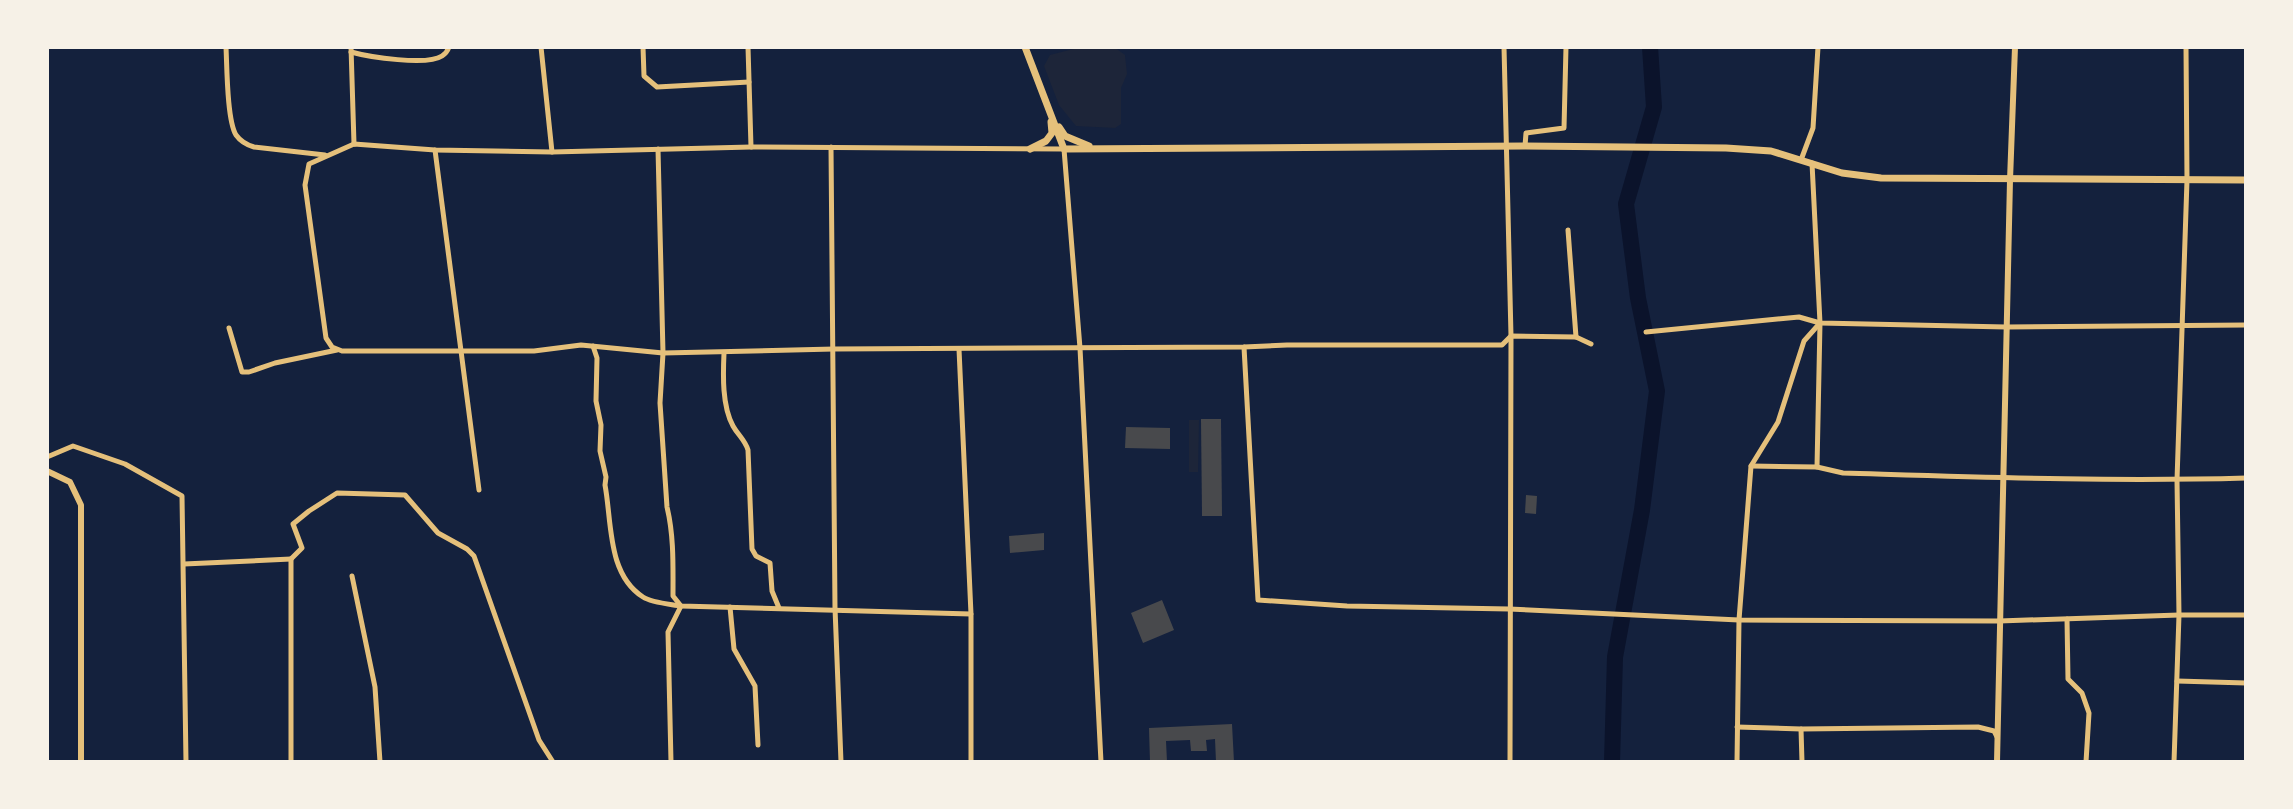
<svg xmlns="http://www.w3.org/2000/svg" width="2293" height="809" font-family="'Playfair Display',serif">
	<rect width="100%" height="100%" fill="#14213d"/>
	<g fill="#1d2539">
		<polygon points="1081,47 1114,47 1125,55 1127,74 1121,88 1121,124 1115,128 1076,126 1059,105 1044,66 1050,55"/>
		<polygon points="1189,420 1199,420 1198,472 1189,472"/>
	</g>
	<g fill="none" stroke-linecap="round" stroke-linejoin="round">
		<polyline stroke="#0b132b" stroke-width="16" points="1612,762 1615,657 1642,510 1657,391 1638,298 1626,204 1654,107 1650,47"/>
	</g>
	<g fill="#48494c">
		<polygon points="1201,419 1221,419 1222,516 1202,516"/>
		<polygon points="1126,427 1170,428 1170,449 1125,448"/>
		<polygon points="1526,495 1537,496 1536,514 1525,513"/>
		<polygon points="1044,533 1044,550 1010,553 1009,536"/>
		<polygon points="1162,600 1174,630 1143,643 1131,613"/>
		<polygon points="1232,724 1234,762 1216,762 1215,739 1206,740 1207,751 1191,751 1190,740 1166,741 1167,762 1150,762 1149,728"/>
	</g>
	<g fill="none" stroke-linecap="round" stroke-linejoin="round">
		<g stroke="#e5c07b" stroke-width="5">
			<path d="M226 47C227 67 227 120 236 135 241 142 247 145 254 147L325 155"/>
			<polyline points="351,47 354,144"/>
			<polyline points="541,47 552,152"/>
			<polyline points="643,47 644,76 657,87 749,82"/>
			<polyline points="748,47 751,147"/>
			<polyline points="1504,47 1511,336 1510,762"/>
			<path d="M351 52C369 57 427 66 442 56 445 54 448 50 449 47"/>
			<polyline points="1525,146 1526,133 1564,128 1566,47"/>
			<polyline points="831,147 835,608 841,762"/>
			<path d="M658 149 663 353 660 403 667 507C674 536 673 566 673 596L681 606 668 632 671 762"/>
			<polyline points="435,150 479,490"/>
			<polyline points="1801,160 1813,128 1818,47"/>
			<polyline points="1568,230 1576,337"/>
			<polyline points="229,328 242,372 249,372 275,363 337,350"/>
			<polyline points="1646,332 1799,317 1820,323 2006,327 2246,325"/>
			<path d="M593 346 597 358 596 401 601 425 600 451 606 477 605 485C612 522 607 574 643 597 652 603 670 604 681 606L971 614"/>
			<polyline points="1244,347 1258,600 1347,606 1509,609 1739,620 1999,621 2179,615 2246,615"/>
			<polyline points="959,349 971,614 971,762"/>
			<path d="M724 353C723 375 722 406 733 426 738 435 745 440 748 450L752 549 756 556 770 563 772 591 779 608"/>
			<polyline points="47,457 73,446 125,464 182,496 186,762"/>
			<path d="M1751 466 1817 467 1843 473C1977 477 2111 482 2246 478"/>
			<polyline points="1817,467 1820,323"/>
			<polyline points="291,559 302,548 293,524 309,511 337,493 405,495 438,533 467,549 474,556 539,740 553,762"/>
			<polyline points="184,564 291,559"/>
			<polyline points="352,576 375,687 380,762"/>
			<polyline points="730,607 734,649 755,686 758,745"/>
			<polyline points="2067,619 2068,679 2082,693 2089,713 2086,762"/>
			<polyline points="2177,681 2246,683"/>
			<polyline points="1737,727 1801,729 1978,727 1994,731 1997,737"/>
			<polyline points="1801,729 1802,762"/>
			<polyline points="291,762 291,559"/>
			<polyline points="1101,762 1080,348 1064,149 751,147 552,152 435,150 354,144 309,164 305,185 326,338 332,347 342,351 534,351 581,345 663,353 834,349 1244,347 1287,345 1502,345 1511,336 1576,337 1591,344"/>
			<polyline points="1737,762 1739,620 1751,466 1778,422 1804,341 1820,323 1812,163"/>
			<polyline points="2174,762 2179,615 2177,480 2187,180 2186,47"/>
		</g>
		<g stroke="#e5c07b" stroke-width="6">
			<polyline points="47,471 70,482 81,505 81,762"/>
			<polyline points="1997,762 2010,180 2015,47"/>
		</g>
		<g stroke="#e5c07b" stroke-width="7">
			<polyline points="1025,47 1064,149 1525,146 1726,148 1771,151 1842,173 1881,178 2246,180"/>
			<polyline points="1059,127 1065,136 1089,146"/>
			<polyline points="1030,149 1046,141 1052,133 1051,122"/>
		</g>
	</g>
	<rect width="2293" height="809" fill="none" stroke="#f6f1e7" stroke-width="98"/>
</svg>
